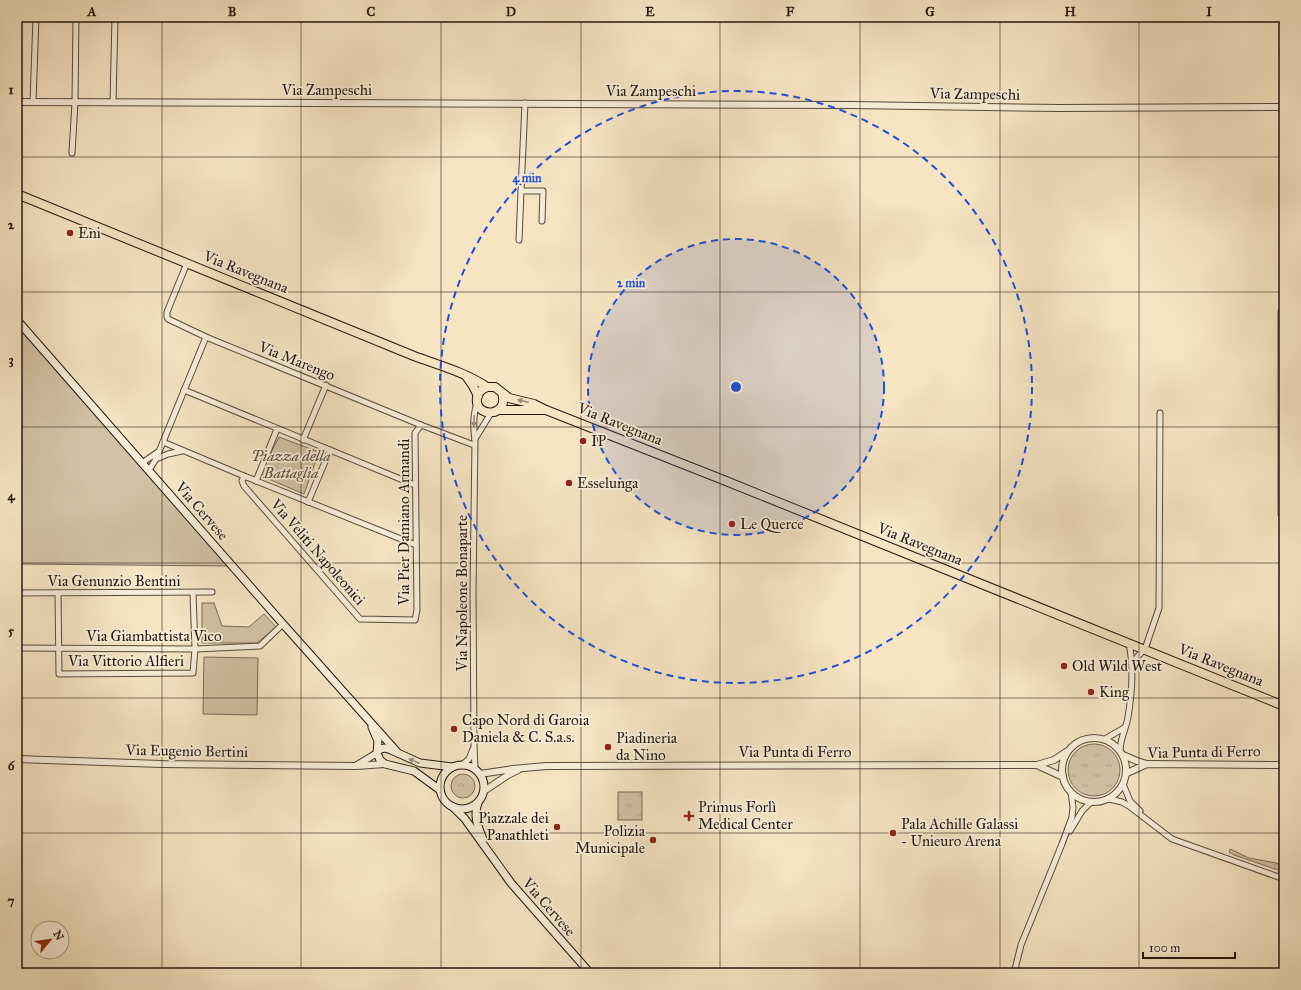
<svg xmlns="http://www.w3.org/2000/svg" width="1301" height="990" font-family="'IM FELL Great Primer',serif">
	<defs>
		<pattern id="grass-tufts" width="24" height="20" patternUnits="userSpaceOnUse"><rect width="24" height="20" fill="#d2c1a4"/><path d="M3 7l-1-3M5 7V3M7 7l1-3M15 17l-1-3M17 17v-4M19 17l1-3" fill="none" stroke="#b4a58c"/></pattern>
	</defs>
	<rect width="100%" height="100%" fill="#f6e4c3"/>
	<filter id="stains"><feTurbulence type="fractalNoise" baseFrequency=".005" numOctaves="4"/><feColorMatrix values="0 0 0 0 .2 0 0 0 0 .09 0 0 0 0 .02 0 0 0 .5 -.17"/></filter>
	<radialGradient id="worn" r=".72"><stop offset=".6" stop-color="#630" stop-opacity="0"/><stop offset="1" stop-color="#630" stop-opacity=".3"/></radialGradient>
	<g fill="url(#grass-tufts)" stroke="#7b6c5a">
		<circle cx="1094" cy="770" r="26"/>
		<circle cx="463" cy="786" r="12"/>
		<rect x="618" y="792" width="24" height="28"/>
		<polygon points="1230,849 1249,858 1276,863 1284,866 1284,872 1234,855 1229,852"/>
	</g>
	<g fill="#d2c1a4" stroke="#7b6c5a">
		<polygon points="17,326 228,566 17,564"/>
		<polygon points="279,437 319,452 304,494 259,475"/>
		<polygon points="202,603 214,603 222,626 249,627 264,614 276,627 257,643 202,643"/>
		<polygon points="204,657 258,658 257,715 203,714"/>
	</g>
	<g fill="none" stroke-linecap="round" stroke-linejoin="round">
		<g stroke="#584a3c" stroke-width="7">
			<g id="minor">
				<polyline points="33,102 36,17"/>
				<polyline points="113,102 115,17"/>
				<polyline points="72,153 75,102 76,17"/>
				<polyline points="521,191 525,103"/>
				<polyline points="519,240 521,191 543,191 542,221"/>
				<polyline points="187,263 167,312 167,317 168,319 206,337 421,425 474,445"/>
				<polyline points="1281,312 1281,514 1284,514"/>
				<polyline points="184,390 415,485"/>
				<polyline points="475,439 491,413"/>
				<polyline points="303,440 326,385"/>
				<polyline points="163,442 244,476 416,545"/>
				<polyline points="156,459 168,454 182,451"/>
				<polyline points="142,463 158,452"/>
				<polyline points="149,470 156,459 206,337"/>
				<polyline points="244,476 242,481 244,486 360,619 415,620 417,610 415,433 421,425"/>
				<polyline points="256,481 277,429"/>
				<polyline points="308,502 330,450"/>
				<polyline points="17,593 212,592"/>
				<polyline points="58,593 59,674 193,673 195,649 193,593"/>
				<polyline points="17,648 195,649 260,646 283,624"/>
				<polyline points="1132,664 1138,656 1145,649 1159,608 1160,413"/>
				<polyline points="1105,739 1124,728"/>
				<path d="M1120 750C1121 736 1126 729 1128 717 1132 693 1134 667 1129 643"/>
				<polyline points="462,765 469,759 473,749"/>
				<path d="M475 769 474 746 473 593 475 440C473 427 473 415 477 403"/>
				<polyline points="1123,784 1130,801 1140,811"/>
				<polyline points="1109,799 1122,802 1129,806 1172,839 1284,879"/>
				<polyline points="1070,831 1082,811 1091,802"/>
				<polyline points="1014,973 1021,945 1062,844 1072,817 1073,807 1071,792"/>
			</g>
		</g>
		<g stroke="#584a3c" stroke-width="8">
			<g id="tertiary">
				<polyline points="17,102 851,105 1059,108 1284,107"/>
				<circle cx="1094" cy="770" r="32"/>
				<polyline points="1123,755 1137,761 1147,764"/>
				<polyline points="17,759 161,764 356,766 385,764"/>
				<polyline points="357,765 377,753"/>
				<polyline points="1037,765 1054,760 1066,752"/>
				<polyline points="1127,773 1147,764 1284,765"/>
				<polyline points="480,774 513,769 546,766 1037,765 1063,777"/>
				<polyline points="484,791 508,775 518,770"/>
			</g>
		</g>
		<g stroke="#24170f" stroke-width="9">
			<g id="secondary">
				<polyline points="17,320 283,624 398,753"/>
				<polyline points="372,727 378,741 377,753 380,760 385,764 414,771 440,790"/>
				<polyline points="377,753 380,749 385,748 391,750 420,763 452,767"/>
				<circle cx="462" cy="787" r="22"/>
				<path d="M478 803C473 816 478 827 483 839"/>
				<polyline points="453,807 465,819 511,883 590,973"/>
			</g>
		</g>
		<g stroke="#24170f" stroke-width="10">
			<g id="primary">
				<path d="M17 194 414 356C438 365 465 372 487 387"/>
				<polyline points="466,376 473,386 478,396"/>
				<path d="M502 393C510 418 474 418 477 398 478 392 482 389 487 387H495L509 398 534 404 546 410 721 479 1284 706"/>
				<polyline points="498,410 543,410"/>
			</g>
		</g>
		<use href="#minor" stroke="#f9edd8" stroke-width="5"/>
		<use href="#tertiary" stroke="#f9edd8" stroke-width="6"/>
		<use href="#secondary" stroke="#f9edd8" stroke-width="7"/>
		<use href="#primary" stroke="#f6e4c3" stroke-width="8"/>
	</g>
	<defs><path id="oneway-solid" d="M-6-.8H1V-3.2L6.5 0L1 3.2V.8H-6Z"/></defs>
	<use fill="#988872" href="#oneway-solid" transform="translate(523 401) rotate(-166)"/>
	<g fill="#998d7e">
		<use href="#oneway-solid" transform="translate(474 421) rotate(92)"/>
		<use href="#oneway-solid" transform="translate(414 761) rotate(-158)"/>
	</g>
	<path fill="none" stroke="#24170f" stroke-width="1" stroke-opacity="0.55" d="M162 17V973M301 17V973M441 17V973M581 17V973M720 17V973M860 17V973M1000 17V973M1139 17V973M17 157H1284M17 292H1284M17 427H1284M17 563H1284M17 698H1284M17 833H1284"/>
	<circle cx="736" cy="387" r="148" fill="#1d4ed8" fill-opacity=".12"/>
	<g fill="none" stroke="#1d4ed8" stroke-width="2" stroke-dasharray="7 5">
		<circle cx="736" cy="387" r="148"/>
		<circle cx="736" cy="387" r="296"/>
	</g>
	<g fill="#8f2418" stroke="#f9edd8" stroke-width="1.5">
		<circle cx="70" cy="233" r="4"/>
		<circle cx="583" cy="441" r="4"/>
		<circle cx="569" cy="483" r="4"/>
		<circle cx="732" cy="524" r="4"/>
		<circle cx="1064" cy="666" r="4"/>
		<circle cx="1091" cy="692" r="4"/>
		<circle cx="454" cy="729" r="4"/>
		<circle cx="608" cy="747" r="4"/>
		<path d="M687 810h4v4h4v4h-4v4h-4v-4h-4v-4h4z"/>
		<circle cx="557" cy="827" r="4"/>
		<circle cx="893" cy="833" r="4"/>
		<circle cx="653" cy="840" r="4"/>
	</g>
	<g text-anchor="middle" stroke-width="3.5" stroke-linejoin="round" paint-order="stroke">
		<g font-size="15" fill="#24170f" stroke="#f9edd8">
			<text x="327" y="95">Via Zampeschi</text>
			<text x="651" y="96">Via Zampeschi</text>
			<text transform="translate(975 94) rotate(1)" y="5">Via Zampeschi</text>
			<text transform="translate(246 272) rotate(22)" y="5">Via Ravegnana</text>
			<text transform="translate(297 361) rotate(22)" y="5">Via Marengo</text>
			<text transform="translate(620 424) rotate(22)" y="5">Via Ravegnana</text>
			<text transform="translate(202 511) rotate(49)" y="5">Via Cervese</text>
			<text transform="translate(404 522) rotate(-90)" y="5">Via Pier Damiano Armandi</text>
			<text transform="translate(920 544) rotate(22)" y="5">Via Ravegnana</text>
			<text transform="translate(318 552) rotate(49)" y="5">Via Veliti Napoleonici</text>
			<text x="114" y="586">Via Genunzio Bentini</text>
			<text transform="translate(462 593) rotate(-90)" y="5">Via Napoleone Bonaparte</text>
			<text x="154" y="641">Via Giambattista Vico</text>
			<text x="126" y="666">Via Vittorio Alfieri</text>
			<text transform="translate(1221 665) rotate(22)" y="5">Via Ravegnana</text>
			<text transform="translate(187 751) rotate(1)" y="5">Via Eugenio Bertini</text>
			<text x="795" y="757">Via Punta di Ferro</text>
			<text transform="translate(1204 752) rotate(-1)" y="5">Via Punta di Ferro</text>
			<text transform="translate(549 907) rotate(49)" y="5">Via Cervese</text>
		</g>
		<g font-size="15" fill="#24170f" stroke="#f9edd8" text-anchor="start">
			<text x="78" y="238">Eni</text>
			<text x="591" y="446">IP</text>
			<text x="577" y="488">Esselunga</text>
			<text x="740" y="529">Le Querce</text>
			<text x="1072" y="671">Old Wild West</text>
			<text x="1099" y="697">King</text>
			<text x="462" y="725">Capo Nord di Garoia<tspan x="462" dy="17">Daniela &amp; C. S.a.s.</tspan></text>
			<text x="616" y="743">Piadineria<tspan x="616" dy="17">da Nino</tspan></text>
			<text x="698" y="812">Primus Forlì<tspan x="698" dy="17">Medical Center</tspan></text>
			<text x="549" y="823" text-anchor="end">Piazzale dei<tspan x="549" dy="17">Panathleti</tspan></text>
			<text x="901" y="829">Pala Achille Galassi<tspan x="901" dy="17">- Unieuro Arena</tspan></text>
			<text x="645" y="836" text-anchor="end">Polizia<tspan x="645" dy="17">Municipale</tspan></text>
		</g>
		<g font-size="15" font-style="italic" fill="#584a3c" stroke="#f9edd8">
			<text x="291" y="461">Piazza della<tspan x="291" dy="17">Battaglia</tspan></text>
		</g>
	</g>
	<circle cx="736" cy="387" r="6" fill="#1d4ed8" stroke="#f9edd8" stroke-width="2"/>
	<g font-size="12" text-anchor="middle" font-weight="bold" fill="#1d4ed8" stroke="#f9edd8" stroke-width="3.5" stroke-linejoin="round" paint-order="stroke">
		<text x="527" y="182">4 min</text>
		<text x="631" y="287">2 min</text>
	</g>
	<rect width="1301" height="990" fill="none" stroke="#f6e4c3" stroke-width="44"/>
	<g transform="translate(50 940) rotate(61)"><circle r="19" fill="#f9edd8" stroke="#a49788"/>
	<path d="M0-3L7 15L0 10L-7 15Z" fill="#8f2418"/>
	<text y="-6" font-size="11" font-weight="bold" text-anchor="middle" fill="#24170f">N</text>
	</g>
	<path d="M1143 952v6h92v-6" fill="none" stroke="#24170f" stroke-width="2"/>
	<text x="1149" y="952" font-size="12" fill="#24170f" stroke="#f9edd8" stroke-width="3" paint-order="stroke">100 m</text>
	<rect x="22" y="22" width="1257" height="946" fill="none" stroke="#24170f" stroke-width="1.5"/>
	<g font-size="13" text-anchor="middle" font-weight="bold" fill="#24170f">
		<text x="92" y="16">A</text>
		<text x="232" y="16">B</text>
		<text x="371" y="16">C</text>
		<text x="511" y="16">D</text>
		<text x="650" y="16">E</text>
		<text x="790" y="16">F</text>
		<text x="930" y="16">G</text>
		<text x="1070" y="16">H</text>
		<text x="1209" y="16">I</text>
		<text x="11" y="94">1</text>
		<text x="11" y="229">2</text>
		<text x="11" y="364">3</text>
		<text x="11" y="500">4</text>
		<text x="11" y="635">5</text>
		<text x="11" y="770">6</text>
		<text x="11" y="905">7</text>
	</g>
	<rect width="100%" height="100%" filter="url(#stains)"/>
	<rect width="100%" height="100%" fill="url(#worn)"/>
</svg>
